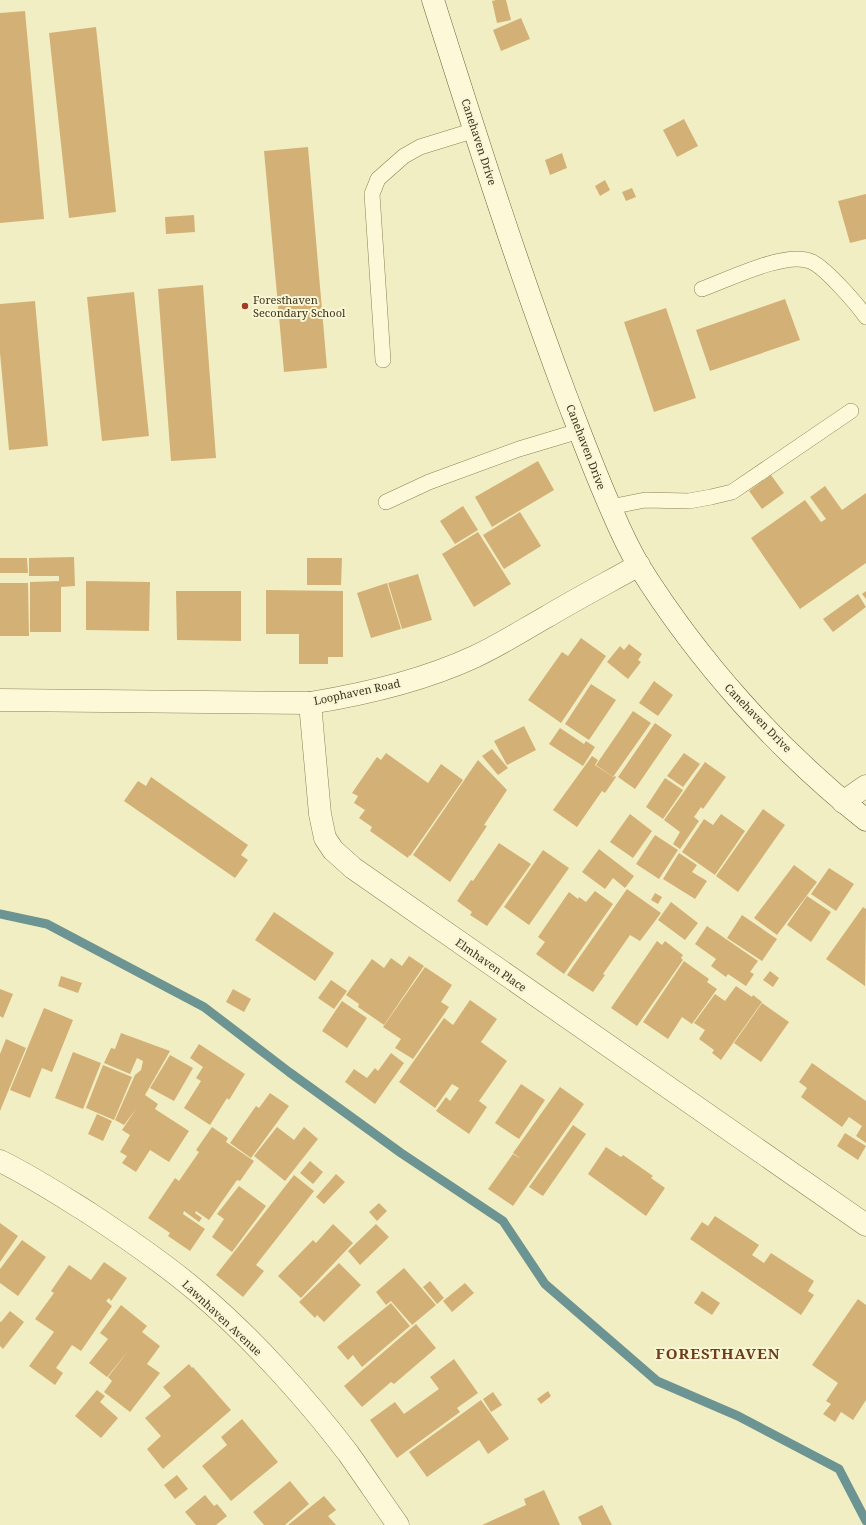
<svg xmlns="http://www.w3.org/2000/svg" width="866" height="1525" font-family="'Noto Serif',serif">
	<rect width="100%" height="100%" fill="#f2eec3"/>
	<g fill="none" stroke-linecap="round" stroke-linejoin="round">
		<polyline stroke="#6b9492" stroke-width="9" points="0,914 47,924 204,1007 289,1072 401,1153 503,1221 545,1284 657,1381 738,1416 839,1469 866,1521"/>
	</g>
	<g fill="#d3b176">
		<polygon points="496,0 506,0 511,20 497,23 492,1"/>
		<polygon points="25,11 44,219 0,223 0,13"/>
		<polygon points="521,18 530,39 501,51 493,30"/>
		<polygon points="96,27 116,212 69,218 49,33"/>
		<polygon points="684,119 698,146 677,157 663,130"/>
		<polygon points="308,147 327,368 284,372 264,151"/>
		<polygon points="562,153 567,168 550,175 545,160"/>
		<polygon points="605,180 610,190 600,196 595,186"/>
		<polygon points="632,188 636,197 626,201 622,192"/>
		<polygon points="866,194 866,239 850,243 838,201"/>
		<polygon points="194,215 195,232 166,234 165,217"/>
		<polygon points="203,285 216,458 171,461 158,289"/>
		<polygon points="134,292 149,436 102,441 87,297"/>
		<polygon points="785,299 800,340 710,371 696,330"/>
		<polygon points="35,301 48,446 9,450 0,353 0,304"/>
		<polygon points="666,308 696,398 654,412 624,322"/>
		<polygon points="538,461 554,490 492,527 475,497"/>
		<polygon points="771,475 784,493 762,509 749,491"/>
		<polygon points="825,486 842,510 866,493 866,563 800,609 751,538 805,500 821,522 826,519 810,497"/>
		<polygon points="463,506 478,530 455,544 440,521"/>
		<polygon points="520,512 541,546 504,569 483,535"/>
		<polygon points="478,532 511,584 474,607 442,554"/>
		<polygon points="74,557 75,586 61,587 61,632 30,632 30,582 61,581 59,581 59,576 29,576 29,558"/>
		<polygon points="0,558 27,558 28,573 0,573"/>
		<polygon points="307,558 342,558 341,585 307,585"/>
		<polygon points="418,574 432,620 402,629 388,583"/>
		<polygon points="86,581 150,582 149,631 86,630"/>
		<polygon points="0,583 28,583 29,636 0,636"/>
		<polygon points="387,583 401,629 371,638 357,593"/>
		<polygon points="266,590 343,591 343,657 328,657 328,664 299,664 299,634 266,634"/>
		<polygon points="176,591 241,591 241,641 177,640"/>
		<polygon points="866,591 866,599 862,594"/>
		<polygon points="858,594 866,607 833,632 823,619"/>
		<polygon points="581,638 606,656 561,723 528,700 562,652 568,656"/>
		<polygon points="629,644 642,654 638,660 641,662 628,679 607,662 620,646 624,650"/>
		<polygon points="654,681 673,695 658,716 639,703"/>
		<polygon points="591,684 616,700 589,740 565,724"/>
		<polygon points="633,711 651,723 613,777 596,765"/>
		<polygon points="655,723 672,735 635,789 618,777"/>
		<polygon points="524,726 536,750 507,765 494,741"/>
		<polygon points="560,728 584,744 586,741 595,747 583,766 549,744"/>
		<polygon points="492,749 508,768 498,775 482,756"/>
		<polygon points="386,753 428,783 441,764 463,780 410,856 409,855 408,858 370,831 372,827 359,818 365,810 354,803 358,796 352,793 377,757 381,760"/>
		<polygon points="684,753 700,764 683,787 667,776"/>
		<polygon points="592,756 598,760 595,765 613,777 612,778 615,776 616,777 605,793 602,791 577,827 553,810"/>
		<polygon points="478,760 507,790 484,825 487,826 450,882 413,855"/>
		<polygon points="705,762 726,777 703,809 701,807 694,817 699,821 680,849 673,844 680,832 664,820"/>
		<polygon points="151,777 248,845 241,855 248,860 235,878 124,801 138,781 146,786"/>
		<polygon points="665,778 683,790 663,819 646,807"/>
		<polygon points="763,809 785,825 738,892 716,876"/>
		<polygon points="630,814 652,831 633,858 610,842"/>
		<polygon points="721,814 745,831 715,875 682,852 704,819 713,825"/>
		<polygon points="655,835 678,850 659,879 636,864"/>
		<polygon points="499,843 531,864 487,926 470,915 472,912 457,901 471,880 473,881"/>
		<polygon points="599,849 634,876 625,888 613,878 605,889 582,872"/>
		<polygon points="543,850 569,868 529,925 504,907"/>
		<polygon points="679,853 697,865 692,872 707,881 695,899 663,879"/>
		<polygon points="794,865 817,882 777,935 754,918"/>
		<polygon points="829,868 854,884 836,911 811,894"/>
		<polygon points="627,889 661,913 640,941 630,935 603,974 605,975 593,992 567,975"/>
		<polygon points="595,891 613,904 564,974 536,954 545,942 538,937 569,892 578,899 579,897 586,902"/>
		<polygon points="655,893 662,897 658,904 651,900"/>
		<polygon points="807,896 831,912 811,942 787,925"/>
		<polygon points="671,902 698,923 685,940 658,920"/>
		<polygon points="863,907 866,909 865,986 826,959"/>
		<polygon points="274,912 334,953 315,981 255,940"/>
		<polygon points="742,915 777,939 762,961 727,938"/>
		<polygon points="707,926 758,961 750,972 754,974 746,986 728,974 726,977 711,966 716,959 695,944"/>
		<polygon points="657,941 662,945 665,941 683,955 681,958 683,960 637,1026 611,1008"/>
		<polygon points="409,956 424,966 384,1025 358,1007 359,1004 346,995 372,959 384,968 391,958 402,966"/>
		<polygon points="684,961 709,979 707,982 717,989 692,1024 682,1017 668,1039 643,1022"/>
		<polygon points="425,967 452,985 441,1002 449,1007 413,1059 395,1048 401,1039 383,1027"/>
		<polygon points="770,971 779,978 773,987 763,980"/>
		<polygon points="61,976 82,983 78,993 58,986"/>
		<polygon points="331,980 347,991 334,1009 318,998"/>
		<polygon points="736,986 752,997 753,995 762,1002 721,1060 712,1053 714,1050 699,1039 705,1030 694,1023 715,994 725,1001"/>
		<polygon points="0,989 13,994 3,1018 0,1016"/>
		<polygon points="233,989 251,999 244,1012 226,1002"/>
		<polygon points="470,1000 497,1019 481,1042 507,1061 479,1101 487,1107 469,1134 436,1111 446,1097 450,1101 459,1088 452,1084 435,1108 399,1082 444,1018 453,1025"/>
		<polygon points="342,1001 367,1018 347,1048 322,1031"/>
		<polygon points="762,1003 789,1022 761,1062 734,1043"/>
		<polygon points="44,1008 73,1020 52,1072 42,1068 30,1098 10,1090"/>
		<polygon points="121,1033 170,1051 145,1095 158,1104 155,1109 189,1131 169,1162 150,1150 136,1172 122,1163 127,1156 120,1152 130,1135 122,1130 136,1109 124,1125 115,1120 135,1075 141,1070 143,1061 137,1058 130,1074 104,1063 111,1048 115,1049"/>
		<polygon points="6,1039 26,1048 0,1111 0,1054"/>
		<polygon points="199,1044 245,1074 229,1100 227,1098 210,1125 184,1108 201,1081 196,1078 203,1067 190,1058"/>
		<polygon points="73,1052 101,1063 83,1109 55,1098"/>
		<polygon points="391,1053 404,1063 375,1104 345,1082 354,1069 367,1078 375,1068 378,1071"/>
		<polygon points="170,1055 193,1068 174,1101 150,1088"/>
		<polygon points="812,1063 866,1101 866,1143 856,1136 862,1126 849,1117 842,1127 801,1097 807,1088 799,1082"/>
		<polygon points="103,1065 132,1077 114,1120 86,1108"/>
		<polygon points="521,1084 545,1100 519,1139 495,1123"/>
		<polygon points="560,1087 584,1104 513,1206 488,1189 513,1154 521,1159 513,1153"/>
		<polygon points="270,1093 289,1106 251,1158 230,1143 256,1106 259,1108"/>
		<polygon points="97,1114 112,1121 103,1141 88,1134"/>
		<polygon points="573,1125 586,1134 543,1196 529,1187"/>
		<polygon points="212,1127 228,1138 226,1142 254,1161 240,1181 237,1180 209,1220 196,1211 195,1213 202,1218 199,1222 184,1211 183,1214 205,1229 190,1251 168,1236 170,1233 148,1218 175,1178 179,1181 199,1152 196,1150"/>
		<polygon points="277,1127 294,1140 304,1127 318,1139 285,1181 254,1156"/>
		<polygon points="845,1133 866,1146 858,1160 837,1146"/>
		<polygon points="606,1147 621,1157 623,1155 653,1176 651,1178 665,1188 646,1216 588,1174"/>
		<polygon points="310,1161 323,1172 313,1184 300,1173"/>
		<polygon points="336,1174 345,1182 324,1204 316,1197"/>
		<polygon points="294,1175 314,1191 256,1265 264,1271 243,1297 216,1275"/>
		<polygon points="239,1186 266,1206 232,1252 212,1237 224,1219 217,1214"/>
		<polygon points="379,1203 387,1211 377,1221 369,1212"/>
		<polygon points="715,1216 759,1245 752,1255 764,1263 771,1253 814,1281 808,1291 814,1295 801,1315 690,1239 702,1222 708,1226"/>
		<polygon points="0,1223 18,1236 0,1262"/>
		<polygon points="333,1224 353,1243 301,1298 278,1276 313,1240 316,1243"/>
		<polygon points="376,1224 389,1237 360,1265 348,1251"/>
		<polygon points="22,1240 46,1257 18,1296 0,1283 0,1269"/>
		<polygon points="104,1262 127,1278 111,1301 109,1298 106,1301 112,1306 81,1351 72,1345 56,1368 63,1373 55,1385 29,1366 54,1332 35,1319 54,1293 51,1291 69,1265 91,1280"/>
		<polygon points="339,1263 361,1285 324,1322 317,1315 315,1318 299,1302"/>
		<polygon points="404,1268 436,1305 412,1325 391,1301 386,1305 376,1292"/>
		<polygon points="430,1281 444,1298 437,1304 423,1287"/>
		<polygon points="465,1283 474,1293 452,1312 443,1301"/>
		<polygon points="702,1291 720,1303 712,1315 694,1303"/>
		<polygon points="858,1299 866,1305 866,1400 853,1420 841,1412 835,1422 823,1414 831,1404 826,1401 838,1383 812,1365"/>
		<polygon points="391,1303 410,1326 362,1367 353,1355 348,1360 337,1347"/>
		<polygon points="121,1305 147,1326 142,1332 160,1346 147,1364 160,1373 130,1412 104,1392 112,1381 108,1377 129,1350 107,1377 89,1363 108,1339 100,1333"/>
		<polygon points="10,1311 24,1322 3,1349 0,1346 0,1321 1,1322"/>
		<polygon points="416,1324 436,1348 394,1384 391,1382 362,1407 344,1386"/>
		<polygon points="454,1359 478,1393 457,1408 460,1412 397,1458 370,1420 395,1402 404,1414 439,1389 430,1377"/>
		<polygon points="189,1364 192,1368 193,1367 231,1410 163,1469 147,1449 161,1436 145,1418 171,1396 163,1387"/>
		<polygon points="97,1390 105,1396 100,1402 118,1418 101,1438 75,1416"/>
		<polygon points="548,1391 551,1396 541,1404 537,1399"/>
		<polygon points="493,1392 502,1405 491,1412 483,1399"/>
		<polygon points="481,1400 509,1439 488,1454 479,1440 427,1477 409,1452"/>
		<polygon points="242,1419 278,1462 231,1501 202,1466 227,1445 221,1437"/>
		<polygon points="177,1475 188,1489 175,1499 164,1485"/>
		<polygon points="290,1481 309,1504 285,1525 264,1525 253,1512"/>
		<polygon points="544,1490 560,1525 482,1525 526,1505 524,1499"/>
		<polygon points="205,1495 214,1506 217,1504 227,1516 216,1525 196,1525 185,1512"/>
		<polygon points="324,1496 336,1510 328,1516 336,1525 288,1525"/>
		<polygon points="602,1505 612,1525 582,1525 578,1517"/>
	</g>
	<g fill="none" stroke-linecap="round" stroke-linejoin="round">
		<g stroke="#8e8058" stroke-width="16">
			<g id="lane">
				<path d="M702 289C727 280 785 251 810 261 824 266 857 304 866 317"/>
				<polyline points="383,360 372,194 378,179 404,156 420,147 475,130"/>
				<polyline points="386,502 429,482 519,449 579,431"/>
				<polyline points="610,507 645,500 689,501 711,497 732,492 851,411"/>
			</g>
		</g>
		<g stroke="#8e8058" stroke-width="23">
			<g id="street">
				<path d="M0 700 310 703C366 694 422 681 474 657 500 645 523 630 548 616 578 598 609 582 639 565"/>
				<polyline points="310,703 320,814 325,838 333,850 353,868 866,1225"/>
				<polyline points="843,802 866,786"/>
				<path d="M0 1161C31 1176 60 1195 89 1213 127 1238 165 1264 199 1293 252 1338 306 1398 348 1453 365 1477 381 1501 398 1525"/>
			</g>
		</g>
		<g stroke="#70613b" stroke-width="23">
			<path id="secondary" d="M433 0C475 133 517 266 566 396 581 435 595 473 612 511 620 530 629 549 639 566 699 662 778 750 866 820"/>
		</g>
		<use href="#lane" stroke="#fcf8d8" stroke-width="15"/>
		<use href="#street" stroke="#fcf8d8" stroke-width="22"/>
		<use href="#secondary" stroke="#fcf8d8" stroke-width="22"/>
	</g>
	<circle fill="#a23d23" stroke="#f8f6d4" stroke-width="1.5" cx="245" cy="306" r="4"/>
	<g text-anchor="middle" stroke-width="4" stroke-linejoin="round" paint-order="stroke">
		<g font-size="11" fill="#3d331d" stroke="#f8f6d4">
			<text transform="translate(479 142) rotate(72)" y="4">Canehaven Drive</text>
			<text transform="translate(586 447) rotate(69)" y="4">Canehaven Drive</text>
			<text transform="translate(357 692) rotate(-12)" y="4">Loophaven Road</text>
			<text transform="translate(758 718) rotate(46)" y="4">Canehaven Drive</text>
			<text transform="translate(491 965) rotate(35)" y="4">Elmhaven Place</text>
			<text transform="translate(222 1318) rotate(43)" y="4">Lawnhaven Avenue</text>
		</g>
		<g font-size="11" fill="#3d331d" stroke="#f8f6d4" text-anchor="start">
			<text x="253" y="304">Foresthaven<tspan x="253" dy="13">Secondary School</tspan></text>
		</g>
		<g font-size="15" font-weight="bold" letter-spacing="1" fill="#6d3d19" stroke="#f8f6d4">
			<text x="718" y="1359">FORESTHAVEN</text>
		</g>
	</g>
</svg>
